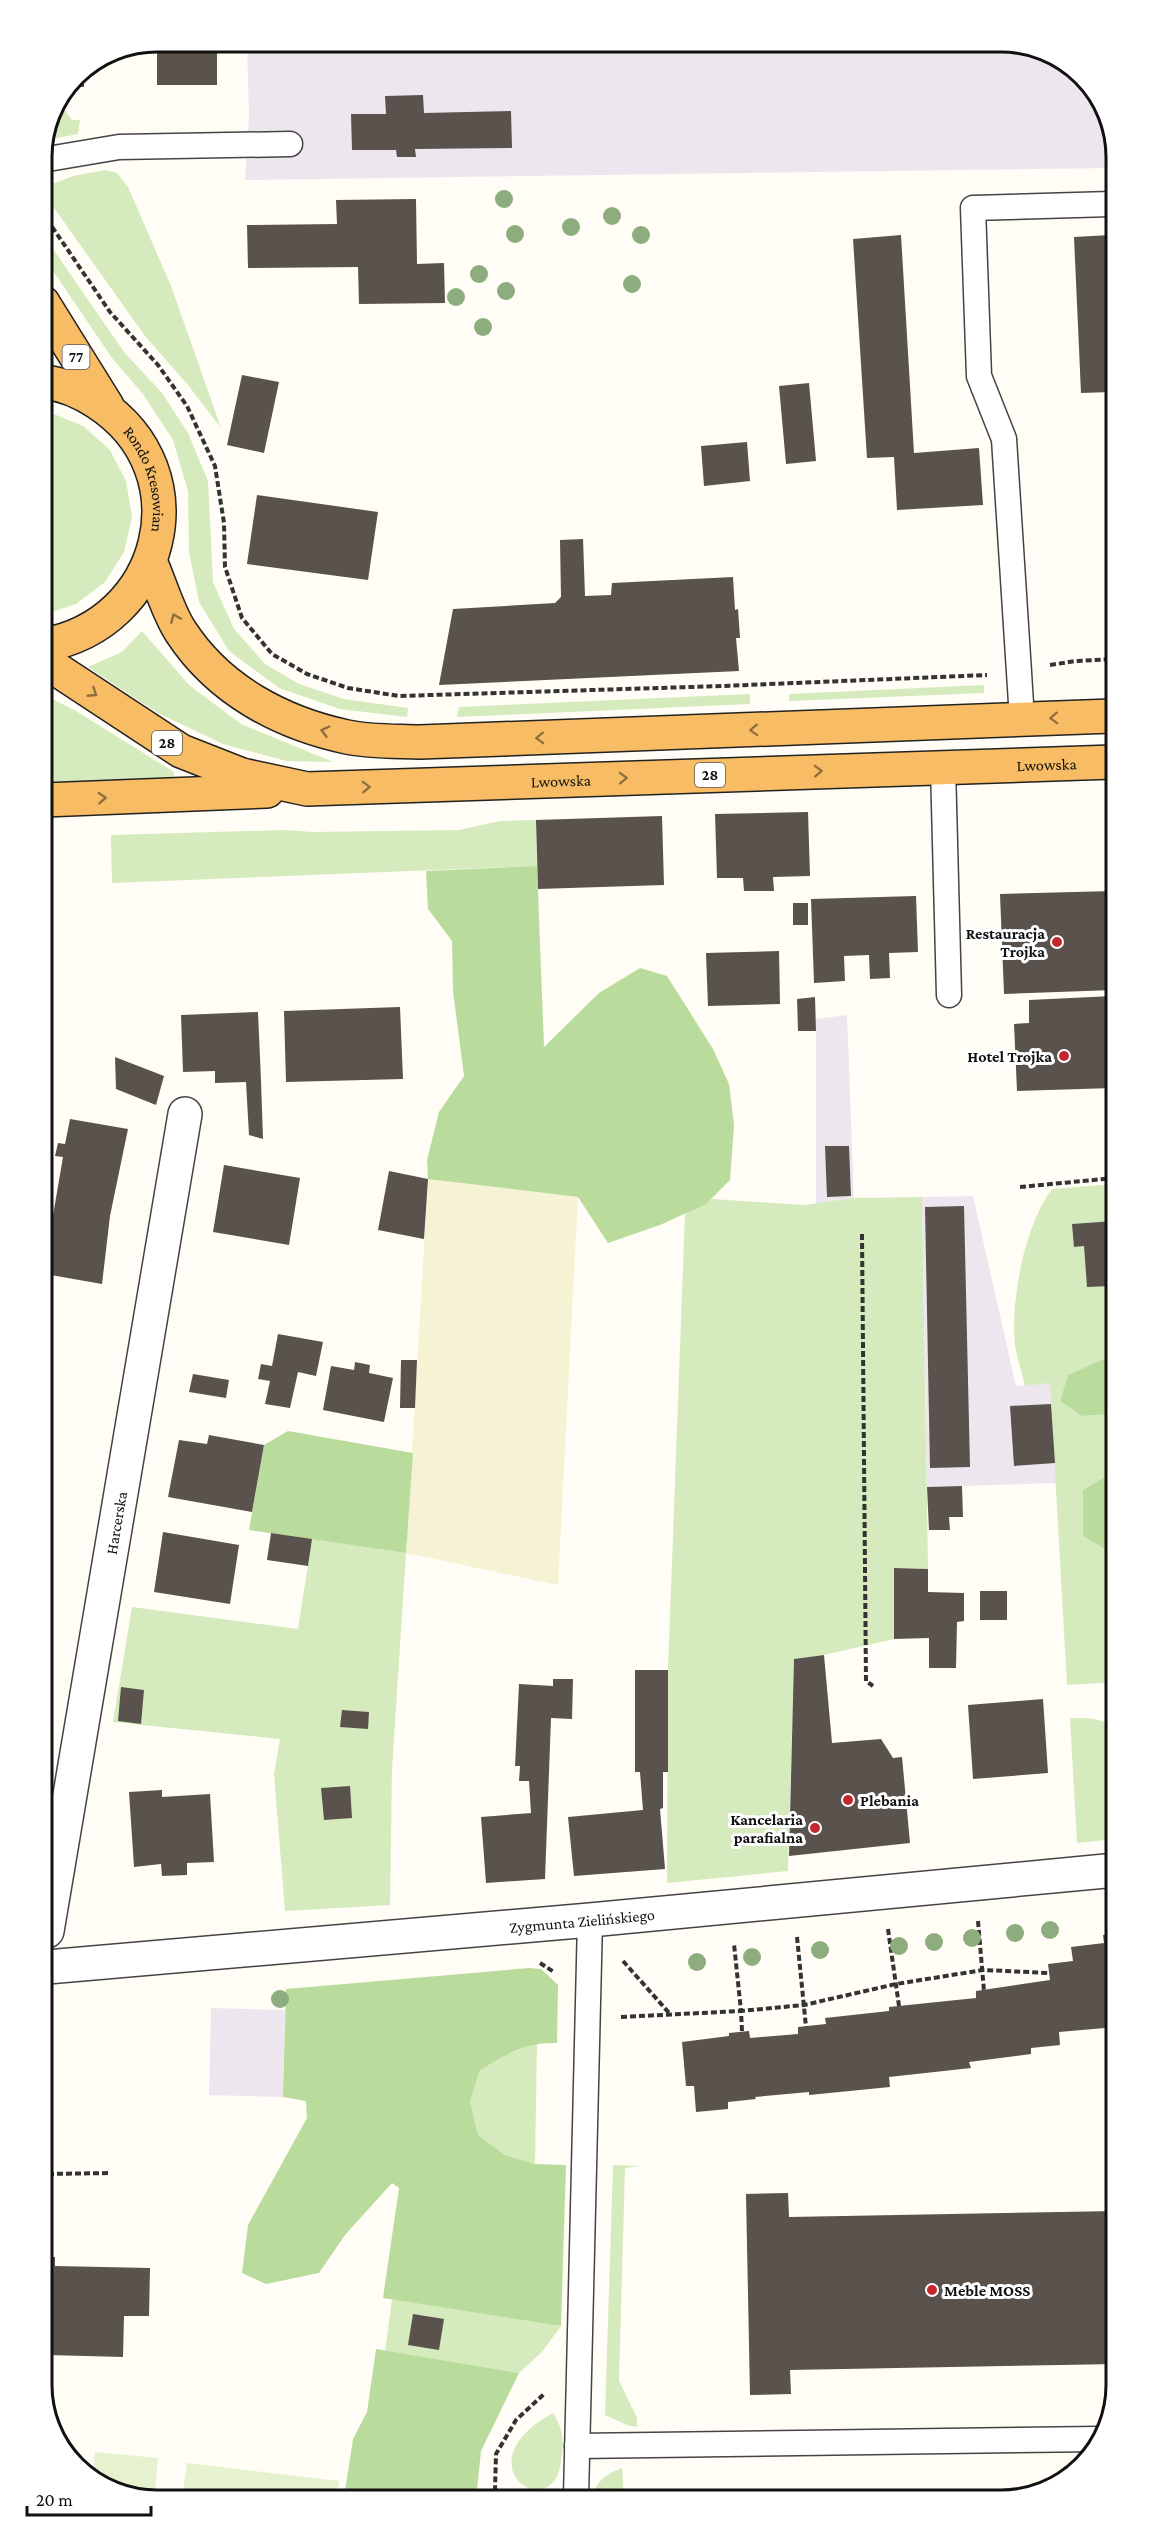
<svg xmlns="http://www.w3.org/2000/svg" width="1159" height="2542" font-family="'Crimson Pro',serif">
	<rect width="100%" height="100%" fill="#fffdf5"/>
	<g fill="#eee6ef">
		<polygon points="247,42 1009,42 1071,66 1111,120 1111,168 245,180 249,116"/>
		<polygon points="847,1015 854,1198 816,1204 816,1019"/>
		<polygon points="973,1196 1016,1386 1050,1383 1056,1483 927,1487 922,1197"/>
		<polygon points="211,2008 285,2010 283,2097 209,2095"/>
	</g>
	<polygon fill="#f6f3d4" points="428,1179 578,1197 558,1585 406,1553"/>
	<g fill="#d5ebbd">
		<polygon points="62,107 72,120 80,120 78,134 47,140"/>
		<polygon points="105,170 117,173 128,187 171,286 221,428 188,385 145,336 42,191 42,188 73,176"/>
		<polygon points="42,233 124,352 162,393 188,433 208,481 213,582 234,629 265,664 299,684 344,699 408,708 407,717 340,709 279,688 229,651 199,602 189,552 188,491 173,440 143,394 112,358 43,256"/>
		<polygon points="43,412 49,412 83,426 110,450 126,481 132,517 124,552 105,582 76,604 43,615"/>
		<polygon points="142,631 189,685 241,724 333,762 286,761 223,744 156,712 88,667 122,652"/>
		<polygon points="984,685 984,693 789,701 789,694"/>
		<polygon points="750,694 750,704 457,717 459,707"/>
		<polygon points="44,695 76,711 174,772 173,780 44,784"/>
		<polygon points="536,820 537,866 112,883 111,835 286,830 312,832 459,830 500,821"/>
		<path d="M1114 1184V1221L1074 1247 1084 1246 1110 1286 1111 1297H1114V1354L1068 1375 1060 1401 1082 1416 1114 1414V1471L1083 1490V1536L1115 1555V1682L1067 1685 1050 1383 1025 1386C1022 1372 1017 1358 1015 1345 1010 1301 1025 1224 1052 1189Z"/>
		<polygon points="922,1197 928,1569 895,1568 894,1639 824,1655 794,1659 788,1871 667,1883 668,1670 685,1213 712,1199 804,1205 854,1198"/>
		<polygon points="312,1539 406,1553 392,1769 390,1905 285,1911 274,1774 280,1739 113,1722 132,1607 298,1629"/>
		<path d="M1070 1718C1087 1718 1100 1717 1114 1728L1115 1839 1077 1843Z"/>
		<polygon points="537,2043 535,2164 505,2155 478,2135 470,2101 480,2070 512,2052"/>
		<polygon points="613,2165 640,2166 625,2168 619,2381 637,2418 637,2427 627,2425 605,2415"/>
		<polygon points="392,2299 561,2326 542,2352 519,2373 385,2351"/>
		<path d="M553 2413C564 2432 564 2439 561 2461 553 2528 459 2464 553 2413Z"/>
		<path d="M622 2468 624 2497H594C594 2481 609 2473 622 2468Z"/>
	</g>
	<g fill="#b9dc9c">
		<polygon points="537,866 544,1047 599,993 640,968 667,976 713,1049 729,1084 734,1125 730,1180 706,1204 660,1225 608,1243 578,1197 428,1179 427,1160 439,1112 464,1076 453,991 452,941 428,909 426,871"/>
		<polygon points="1114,1354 1114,1414 1082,1416 1060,1401 1068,1375"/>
		<polygon points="288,1431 413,1453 406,1553 249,1530 264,1445"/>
		<polygon points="1114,1471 1115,1555 1083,1536 1083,1490"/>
		<path d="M529 1968 541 1969 558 1985 557 2043C524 2042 508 2054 480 2070L470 2101 478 2135 505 2155 535 2164 566 2165 561 2326 383 2298 399 2188 392 2183 345 2235 319 2273 266 2284 242 2273 248 2225 307 2118 306 2101 283 2097 286 1989Z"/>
		<polygon points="376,2349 519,2373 481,2451 476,2498 344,2498 353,2439 367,2412"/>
	</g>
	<g fill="#e6f2cf">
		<polygon points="95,2452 158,2458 154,2500 92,2478"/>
		<polygon points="187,2463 339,2481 337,2498 182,2500"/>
	</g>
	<g fill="#5a524d">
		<rect x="157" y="42" width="60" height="43"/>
		<polygon points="84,71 84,87 81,87 80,84 72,84 76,76"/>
		<polygon points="423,95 424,113 511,111 512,148 415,149 416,157 397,157 396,150 352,150 351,114 386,114 385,96"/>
		<polygon points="416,199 417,264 444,263 445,303 359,304 358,267 248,268 247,225 337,224 336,200"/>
		<polygon points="901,235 914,453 979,448 983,505 897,510 894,457 867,458 853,239"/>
		<polygon points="1111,235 1111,392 1081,393 1074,237"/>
		<polygon points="242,375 279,382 264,453 227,445"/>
		<polygon points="809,383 816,461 786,464 779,386"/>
		<polygon points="747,442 750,481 704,486 701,446"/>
		<polygon points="257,495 378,512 368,580 247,564"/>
		<polygon points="583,539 585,596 611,595 612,583 733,577 735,610 738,609 740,638 736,638 739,671 439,685 453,609 555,603 561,597 560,540"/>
		<polygon points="808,812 810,876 773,877 774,891 744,891 743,878 717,878 715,814"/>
		<polygon points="662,816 664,885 538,889 536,820"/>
		<polygon points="1113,891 1113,990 1004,994 1000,894"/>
		<polygon points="916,896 918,952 889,953 890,978 870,979 869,955 844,956 845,981 814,983 811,899"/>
		<rect x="793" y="903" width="15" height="22"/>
		<polygon points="779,951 780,1004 708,1006 706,953"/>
		<polygon points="1113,996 1113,1088 1017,1091 1014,1024 1029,1023 1029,1000"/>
		<polygon points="815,997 816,1031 798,1031 797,999"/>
		<polygon points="400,1007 403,1079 286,1082 284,1011"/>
		<polygon points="258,1012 261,1081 263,1139 249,1135 246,1082 215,1083 215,1071 183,1072 181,1015"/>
		<polygon points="115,1057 164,1076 156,1105 116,1089"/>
		<polygon points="70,1119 128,1129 110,1216 102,1284 45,1274 48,1247 45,1246 45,1226 51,1227 63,1157 55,1156 58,1143 65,1144"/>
		<polygon points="825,1146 849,1146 851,1196 827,1197"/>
		<polygon points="224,1165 300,1178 289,1245 213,1232"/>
		<polygon points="389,1171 428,1179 424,1239 378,1230"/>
		<polygon points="964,1206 970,1467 930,1468 925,1207"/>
		<polygon points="1114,1221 1114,1297 1111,1298 1110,1286 1087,1287 1084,1246 1074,1247 1072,1224"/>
		<polygon points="278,1334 323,1342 316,1376 298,1372 290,1408 265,1404 270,1381 258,1379 261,1364 272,1366"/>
		<polygon points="401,1360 417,1360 415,1408 400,1408"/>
		<polygon points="355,1362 370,1365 369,1373 393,1378 384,1422 323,1410 331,1366 354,1370"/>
		<polygon points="193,1374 229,1380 226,1398 189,1392"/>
		<polygon points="1051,1404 1055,1463 1014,1466 1010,1406"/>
		<polygon points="209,1435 264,1445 252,1512 168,1497 179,1440 207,1444"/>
		<polygon points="962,1486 963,1517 949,1517 950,1530 929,1530 927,1487"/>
		<polygon points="163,1532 239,1545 230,1604 154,1592"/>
		<polygon points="271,1533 312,1539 308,1566 267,1560"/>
		<polygon points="894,1568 928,1569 928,1592 964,1593 964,1621 957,1622 956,1668 929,1668 929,1638 894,1639"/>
		<rect x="980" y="1591" width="27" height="29"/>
		<polygon points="824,1655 832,1743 881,1739 893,1758 902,1757 910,1843 789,1856 794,1659"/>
		<polygon points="635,1670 668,1670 668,1772 663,1772 663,1808 660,1809 665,1869 574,1876 568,1817 643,1810 640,1772 635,1772"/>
		<polygon points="553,1679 573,1679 572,1719 551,1718 545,1879 486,1883 481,1817 531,1813 529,1781 519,1781 520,1766 515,1766 519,1684 553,1686"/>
		<polygon points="121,1687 144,1690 141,1724 118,1721"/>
		<polygon points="1043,1699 1048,1773 973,1779 968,1705"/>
		<polygon points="342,1710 369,1712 368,1729 340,1727"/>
		<polygon points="350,1786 352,1818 324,1820 321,1788"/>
		<polygon points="162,1790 162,1797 210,1794 214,1862 187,1863 187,1875 162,1876 161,1864 134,1867 129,1792"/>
		<polygon points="1116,1934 1116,2027 1059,2032 1060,2045 1031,2048 1031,2054 969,2062 971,2068 889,2077 890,2087 809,2095 809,2092 755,2097 756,2099 728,2102 728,2109 696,2112 694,2086 686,2086 682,2042 729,2036 729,2033 749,2031 750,2038 798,2034 798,2027 826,2024 825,2018 889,2011 889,2007 976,1998 976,1991 1050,1980 1048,1964 1073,1961 1071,1947 1104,1943 1103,1935"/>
		<polygon points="788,2193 789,2217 1117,2211 1117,2364 790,2370 791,2394 750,2395 746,2194"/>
		<polygon points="48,2257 55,2257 55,2266 150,2268 149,2316 124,2316 123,2357 48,2355"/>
		<polygon points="413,2314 444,2319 439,2350 408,2345"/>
	</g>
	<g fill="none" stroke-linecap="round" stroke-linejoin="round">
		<g stroke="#444" stroke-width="27">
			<g id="service">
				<polyline points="42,160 119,147 290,144"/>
				<polyline points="1022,719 1004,439 979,376 973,208 1111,204"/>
				<polyline points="943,767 949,995"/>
				<polyline points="577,2446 1099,2439"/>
				<polyline points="576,2497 590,1920"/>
			</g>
		</g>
		<g stroke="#444" stroke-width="36">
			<g id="minor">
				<path id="s1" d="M47 1931 185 1114"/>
				<path id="s2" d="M47 1967 590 1920 1116 1870"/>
			</g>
		</g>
		<g stroke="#222" stroke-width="36">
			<g id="trunk">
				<polyline points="43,303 107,406"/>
				<path id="s3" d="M43 382C63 384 82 392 98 403 203 472 164 624 44 645"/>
				<path d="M150 561C160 583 168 613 181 632 219 690 281 723 347 737 370 742 396 741 420 742L1112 716"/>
				<path id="s4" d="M44 661 181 751 242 775 307 789 1113 762"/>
				<polyline points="44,800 267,791"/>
			</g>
		</g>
		<g stroke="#333" stroke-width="4" stroke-dasharray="6 3" stroke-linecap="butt">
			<polyline points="42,212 110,312 158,365 187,406 215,466 224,523 225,567 242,618 272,654 307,674 348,688 399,696 723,686 987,675"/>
			<polyline points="1050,665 1076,661 1112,659"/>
			<polyline points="1020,1187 1114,1178"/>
			<polyline points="862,1234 866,1681 873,1686"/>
			<polyline points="978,1921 984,1991"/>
			<polyline points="888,1929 899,2006"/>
			<polyline points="797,1937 806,2027"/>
			<polyline points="623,1961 670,2014"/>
			<polyline points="540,1963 554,1972"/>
			<polyline points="621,2017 741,2011 734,1944"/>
			<polyline points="742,2031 741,2011 804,2005 896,1984 983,1970 1049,1973"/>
			<polyline points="48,2174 110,2173"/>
			<polyline points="503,2497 495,2489 496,2454 516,2420 544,2394"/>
		</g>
		<use href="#service" stroke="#fff" stroke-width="24"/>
		<use href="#minor" stroke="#fff" stroke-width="33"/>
		<use href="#trunk" stroke="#f7bc64" stroke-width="33"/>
	</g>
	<g fill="#8dad7f">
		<circle cx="504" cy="199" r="9"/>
		<circle cx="612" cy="216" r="9"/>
		<circle cx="571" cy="227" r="9"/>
		<circle cx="515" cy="234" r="9"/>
		<circle cx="641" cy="235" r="9"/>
		<circle cx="479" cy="274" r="9"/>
		<circle cx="632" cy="284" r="9"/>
		<circle cx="506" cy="291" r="9"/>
		<circle cx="456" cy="297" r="9"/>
		<circle cx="483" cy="327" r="9"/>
		<circle cx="1050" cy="1930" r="9"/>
		<circle cx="1015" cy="1933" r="9"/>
		<circle cx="972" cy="1938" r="9"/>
		<circle cx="934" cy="1942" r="9"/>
		<circle cx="899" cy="1946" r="9"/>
		<circle cx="820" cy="1950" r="9"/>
		<circle cx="752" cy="1957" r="9"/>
		<circle cx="697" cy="1962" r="9"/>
		<circle cx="280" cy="1999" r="9"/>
	</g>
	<defs><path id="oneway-chevron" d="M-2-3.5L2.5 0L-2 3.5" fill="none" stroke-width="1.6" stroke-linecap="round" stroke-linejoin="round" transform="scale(1.5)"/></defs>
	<g stroke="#906f3f">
		<use href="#oneway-chevron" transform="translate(175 618) rotate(-113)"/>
		<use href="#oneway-chevron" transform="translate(93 693) rotate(33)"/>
		<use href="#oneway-chevron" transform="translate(1054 718) rotate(178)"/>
		<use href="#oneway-chevron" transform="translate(754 730) rotate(178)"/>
		<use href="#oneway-chevron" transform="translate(325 731) rotate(-165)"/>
		<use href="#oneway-chevron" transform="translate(540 738) rotate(178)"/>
		<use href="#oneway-chevron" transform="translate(818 771) rotate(-2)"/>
		<use href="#oneway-chevron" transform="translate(623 778) rotate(-2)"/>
		<use href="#oneway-chevron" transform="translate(366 787) rotate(-2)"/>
		<use href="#oneway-chevron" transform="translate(102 798) rotate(-3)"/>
	</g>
	<g fill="#c4262e" stroke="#fff" stroke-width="2">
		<circle cx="1057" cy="942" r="6"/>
		<circle cx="1064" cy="1056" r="6"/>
		<circle cx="848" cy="1800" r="6"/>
		<circle cx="815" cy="1828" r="6"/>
		<circle cx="932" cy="2290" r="6"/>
	</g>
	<g text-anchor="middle" stroke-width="6" stroke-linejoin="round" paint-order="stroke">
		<g fill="#fff" stroke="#585858" stroke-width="1.5">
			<rect x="62.5" y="345" width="27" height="24" rx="4.5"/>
			<rect x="152" y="731" width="30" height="24" rx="4.5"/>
			<rect x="695" y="763" width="30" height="24" rx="4.5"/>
		</g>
		<g font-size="15" font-weight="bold" fill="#111">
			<text x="76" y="362">77</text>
			<text x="167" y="748">28</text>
			<text x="710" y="780">28</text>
		</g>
		<g font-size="16" fill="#111" stroke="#fff">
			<text dy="6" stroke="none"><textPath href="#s3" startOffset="154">Rondo Kresowian</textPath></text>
			<text dy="6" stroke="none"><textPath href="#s4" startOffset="1036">Lwowska</textPath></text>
			<text dy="6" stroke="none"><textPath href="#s4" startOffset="550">Lwowska</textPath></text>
			<text dy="6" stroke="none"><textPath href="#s1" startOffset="414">Harcerska</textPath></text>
			<text dy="6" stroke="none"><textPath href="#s2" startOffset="537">Zygmunta Zielińskiego</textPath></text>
		</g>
		<g font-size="16" font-weight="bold" fill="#111" stroke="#fff" text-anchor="end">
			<text x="1045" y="939">Restauracja<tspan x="1045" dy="18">Trojka</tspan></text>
			<text x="1052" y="1062">Hotel Trojka</text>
			<text x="860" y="1806" text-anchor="start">Plebania</text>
			<text x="803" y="1825">Kancelaria<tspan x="803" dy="18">parafialna</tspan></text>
			<text x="944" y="2296" text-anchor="start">Meble MOSS</text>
		</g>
	</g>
	<path d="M0 0H1159V2542H0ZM157 52H1001A105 105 0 0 1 1106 157V2385A105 105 0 0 1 1001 2490H157A105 105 0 0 1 52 2385V157A105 105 0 0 1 157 52Z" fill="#fff" fill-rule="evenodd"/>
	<path fill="none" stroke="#111" stroke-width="3" d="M157 52H1001A105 105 0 0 1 1106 157V2385A105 105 0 0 1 1001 2490H157A105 105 0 0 1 52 2385V157A105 105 0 0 1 157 52Z"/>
	<path d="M27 2506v9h124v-9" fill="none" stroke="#111111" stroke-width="3"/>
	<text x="36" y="2506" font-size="18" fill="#111111" stroke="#ffffff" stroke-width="4.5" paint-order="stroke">20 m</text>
</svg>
